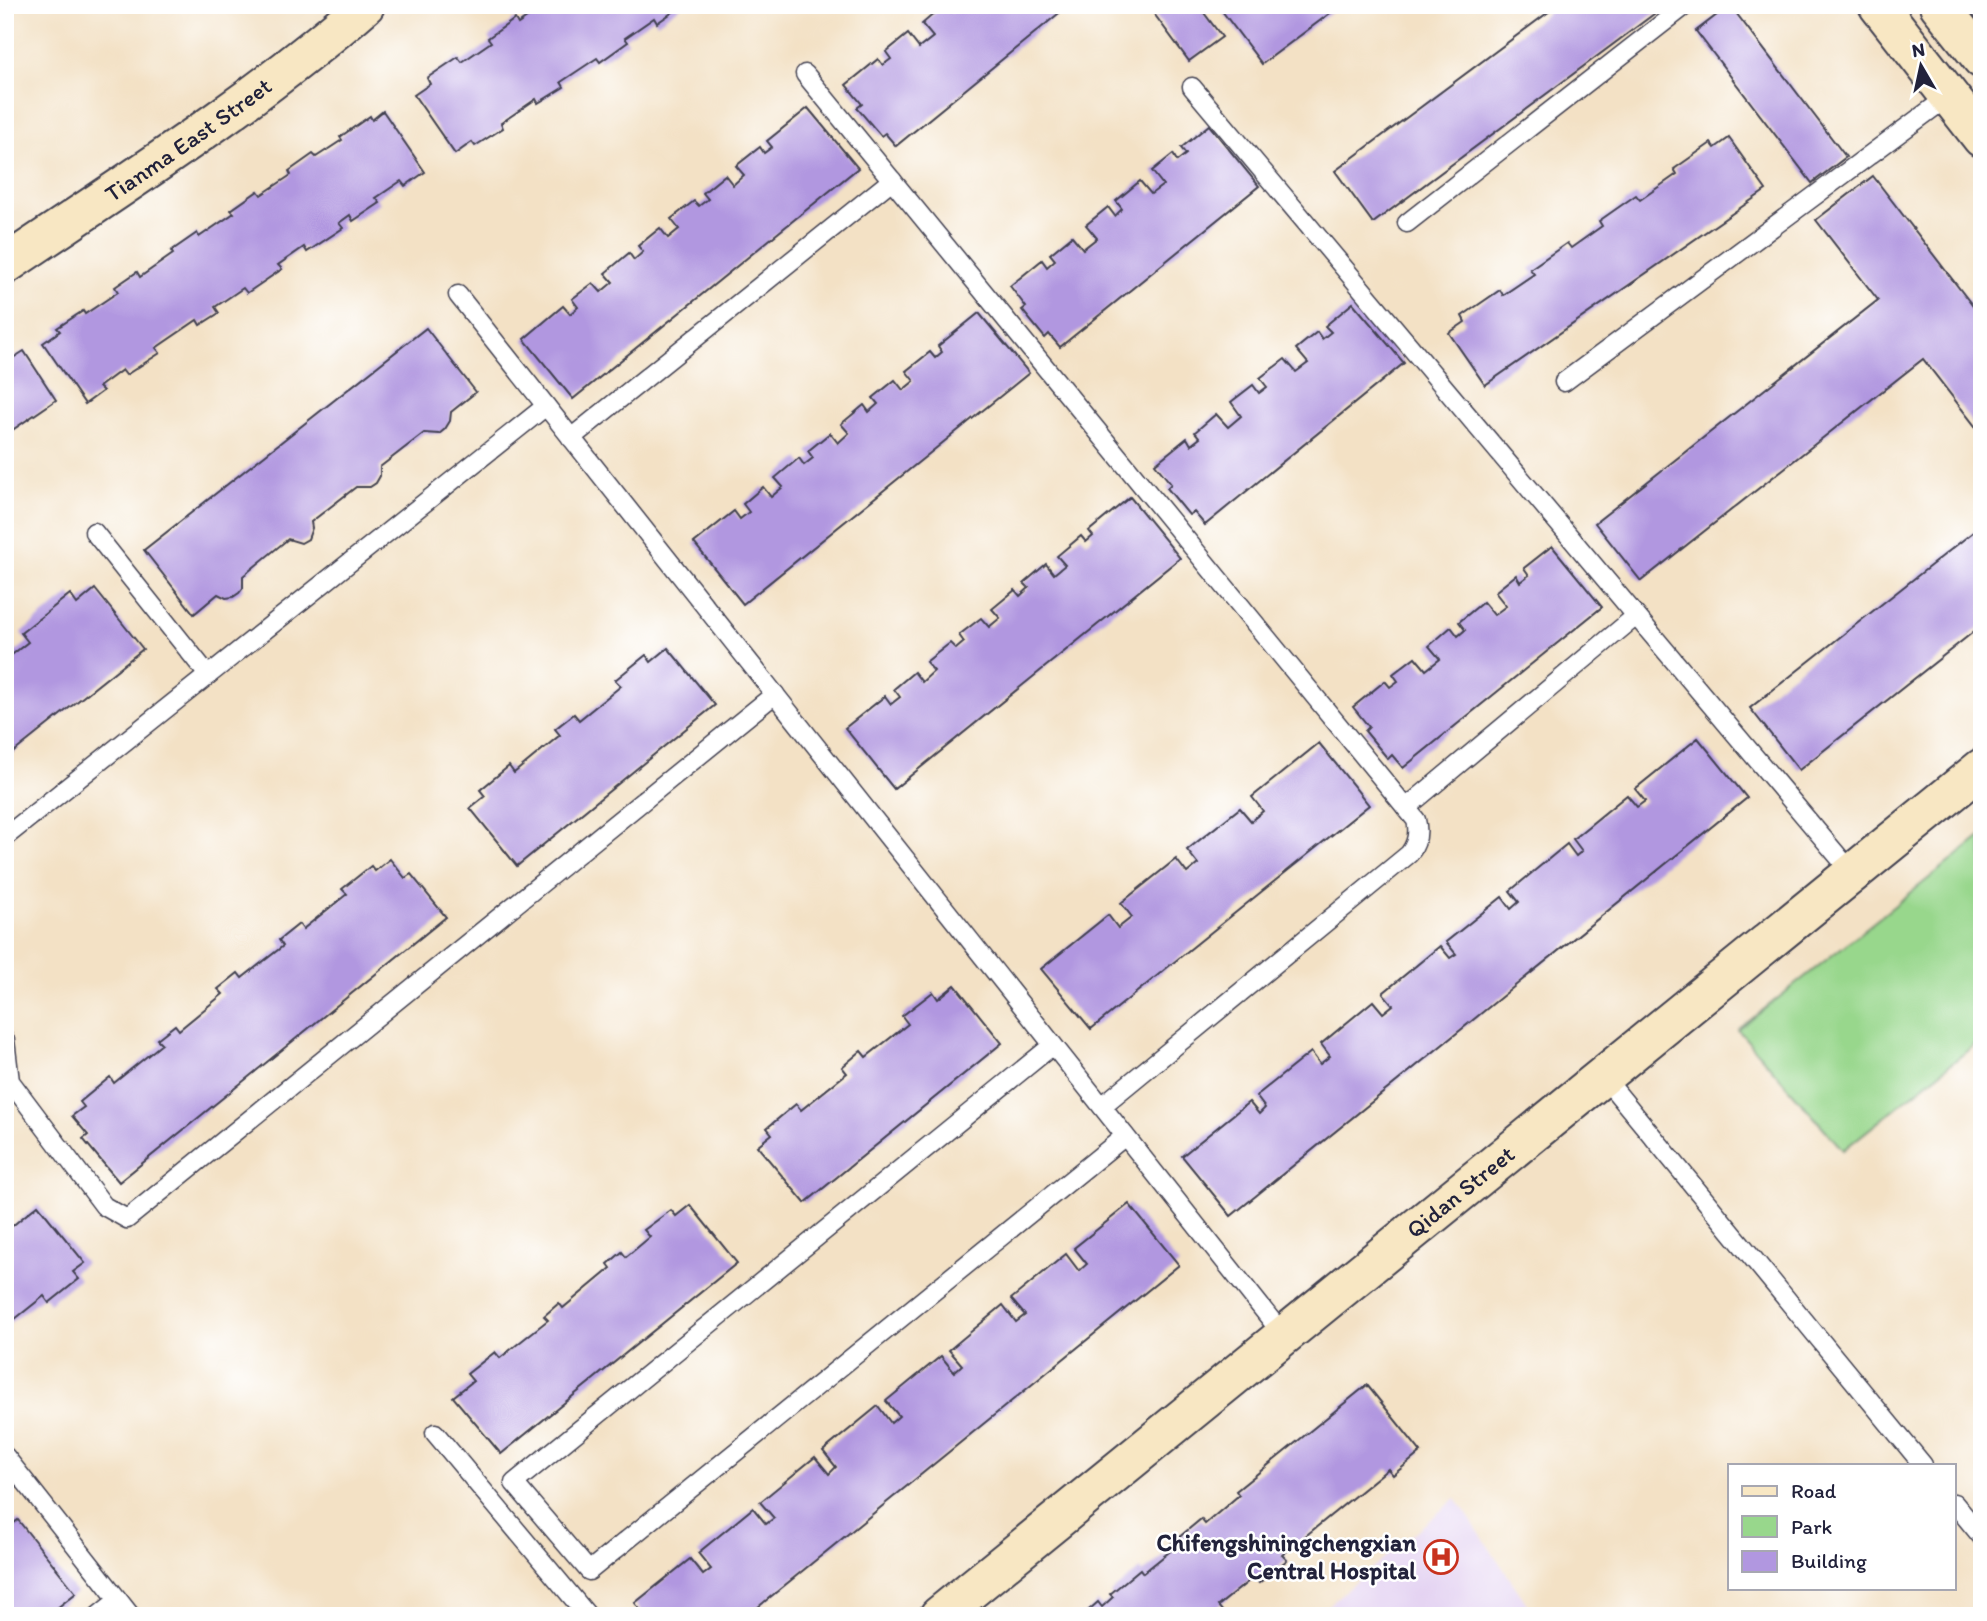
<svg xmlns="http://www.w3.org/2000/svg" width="1987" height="1621" font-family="Itim,sans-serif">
	<rect width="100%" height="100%" fill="#fff"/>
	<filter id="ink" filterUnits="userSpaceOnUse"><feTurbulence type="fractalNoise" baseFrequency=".0143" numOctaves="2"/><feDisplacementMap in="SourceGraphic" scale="14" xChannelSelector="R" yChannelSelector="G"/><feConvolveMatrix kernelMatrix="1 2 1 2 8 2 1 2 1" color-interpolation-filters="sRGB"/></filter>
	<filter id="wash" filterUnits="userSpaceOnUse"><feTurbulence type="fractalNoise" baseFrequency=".00686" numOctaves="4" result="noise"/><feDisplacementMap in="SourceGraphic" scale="28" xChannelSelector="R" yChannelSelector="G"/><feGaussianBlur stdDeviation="1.57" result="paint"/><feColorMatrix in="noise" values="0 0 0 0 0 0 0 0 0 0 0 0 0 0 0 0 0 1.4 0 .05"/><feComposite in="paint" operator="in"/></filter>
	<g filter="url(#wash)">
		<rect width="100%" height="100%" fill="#f3e1c5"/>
		<polygon fill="#e4d3f2" points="1456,1498 1535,1616 1315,1616"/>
		<polygon fill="#98d78c" stroke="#5d7c64" stroke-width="2" points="1982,836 1982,1039 1843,1150 1738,1030"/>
		<g id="blocks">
			<g fill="#b197e0">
				<polygon points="546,5 683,5 657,23 654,18 625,38 628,42 600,62 597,58 561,82 564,87 538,103 536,99 501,123 503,128 475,146 472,142 455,154 414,95 430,84 427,78 458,57 462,62 491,42 488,38 515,19 518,24"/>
				<polygon points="944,5 951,13 959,7 957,5 1069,5 896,146 885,133 881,136 857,108 862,104 846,85 878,59 883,65 891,59 886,52 908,34 919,48 933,37 922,24"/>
				<polygon points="1152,5 1198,5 1222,37 1189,61 1149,7"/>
				<polygon points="1230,5 1341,5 1262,64 1222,11"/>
				<polygon points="1558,5 1666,5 1373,223 1335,171"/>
				<polygon points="1730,5 1846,157 1812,183 1696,31"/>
				<polygon points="808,108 858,168 573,399 524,339 563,306 570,314 578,307 572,299 593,283 601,292 613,282 605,273 629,253 634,260 643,252 638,246 660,228 668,238 679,229 671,219 694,201 699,206 708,199 703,193 725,175 733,185 744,175 736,166 760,147 764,153 772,147 767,141"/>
				<polygon points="383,111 425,172 405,186 401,181 376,198 380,203 353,221 350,215 339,223 343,228 307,252 304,247 278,265 282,269 247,293 243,288 215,307 219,313 200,325 197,320 156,348 160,353 126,375 122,370 99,387 103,391 85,404 43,343 60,331 57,328 83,311 85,314 118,292 115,287 137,272 140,277 173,254 171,251 197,233 199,237 234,213 231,210 258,191 261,195 291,175 289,171 313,154 316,157 342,140 340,137 370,116 372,120"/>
				<polygon points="1209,125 1259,186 1060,347 1049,334 1045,338 1022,310 1026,307 1010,286 1042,260 1047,267 1055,260 1050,254 1072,236 1083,249 1097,238 1086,225 1108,207 1115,216 1122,209 1116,201 1140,181 1151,194 1163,185 1152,171 1173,154 1177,161 1186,154 1181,148"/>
				<polygon points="1729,138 1766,190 1485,385 1449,333 1465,322 1462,316 1500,290 1503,295 1534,274 1530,269 1567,243 1571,248 1602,226 1599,221 1636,195 1640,200 1677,174 1674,169 1711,143 1715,148"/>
				<polygon points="1873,176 1982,318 1982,435 1923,359 1641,581 1595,523 1878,300 1816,220"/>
				<polygon points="1353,303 1404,363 1205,525 1194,512 1189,515 1167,488 1171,484 1155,464 1187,438 1191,445 1200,438 1195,432 1216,414 1228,427 1241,416 1231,402 1253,385 1259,393 1267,387 1260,378 1285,359 1296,372 1308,363 1296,349 1317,332 1322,339 1331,332 1325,326"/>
				<polygon points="979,313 1029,373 743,604 694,543 734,511 740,519 749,512 743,504 763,487 771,497 783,487 775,478 799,458 804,465 813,458 808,451 830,433 838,443 849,433 841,424 864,405 869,412 878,404 873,398 895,380 903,390 914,381 906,371 930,352 935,358 942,352 938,346"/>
				<polygon points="426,328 476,392 451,412 450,421 445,429 439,434 424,433 380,467 380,476 376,483 370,487 356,487 311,522 312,528 308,539 301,543 288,539 243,576 243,588 239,593 233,597 226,598 218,594 194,614 144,550"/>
				<polygon points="24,351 56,400 5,435 5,363"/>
				<polygon points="1130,497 1180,558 894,789 845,728 885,696 891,704 900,697 894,689 914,672 922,682 934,671 926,662 950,643 956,649 964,642 959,635 981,618 989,627 1000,618 992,609 1015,590 1020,596 1029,588 1024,583 1046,564 1054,574 1065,565 1057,556 1081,536 1086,542 1093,536 1089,531"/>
				<polygon points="1982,525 1982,625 1799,770 1750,708"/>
				<polygon points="1552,546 1602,607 1403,768 1392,755 1388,759 1365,731 1369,727 1353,707 1385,681 1390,687 1398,681 1393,674 1415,657 1426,670 1440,659 1429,646 1451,627 1458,636 1465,630 1459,622 1483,602 1494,615 1506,606 1495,592 1516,575 1520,582 1529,575 1524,568"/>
				<polygon points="95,589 143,649 5,759 5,652 9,657 28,642 21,633 70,594 77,604"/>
				<polygon points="668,648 715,705 517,866 470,808 485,796 480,790 509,766 514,773 560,735 555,729 574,714 579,720 621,686 615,680 646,655 651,662"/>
				<polygon points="1698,738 1747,798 1231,1216 1182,1156 1249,1102 1259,1114 1265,1108 1256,1096 1311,1052 1320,1064 1330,1056 1321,1044 1373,1001 1383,1013 1393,1005 1383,993 1440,946 1450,958 1456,954 1446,942 1502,897 1511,909 1519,902 1510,891 1567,844 1576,856 1582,851 1573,839 1627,795 1637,807 1645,801 1635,789"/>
				<polygon points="1319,743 1369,805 1091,1029 1041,969 1108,915 1118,928 1132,917 1121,903 1176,859 1187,873 1198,864 1187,850 1240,808 1251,821 1263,811 1252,797"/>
				<polygon points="390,859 405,878 411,874 446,917 119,1182 83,1139 88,1135 72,1116 84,1107 80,1102 110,1077 114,1083 162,1044 157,1039 175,1025 179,1030 223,994 218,989 238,973 242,978 283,946 279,940 299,924 303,929 347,894 342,889 371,866 375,871"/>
				<polygon points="955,985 1002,1043 805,1203 757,1146 772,1134 767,1128 796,1104 801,1110 847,1073 842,1067 861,1051 866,1057 908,1024 902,1016 933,992 938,999"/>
				<polygon points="1129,1204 1179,1265 747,1616 645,1616 635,1603 690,1559 703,1575 711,1569 698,1553 753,1508 766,1524 774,1518 760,1502 815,1457 829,1474 836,1467 823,1451 878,1406 891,1423 899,1416 886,1401 941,1356 954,1372 962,1365 949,1350 1003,1305 1016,1322 1025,1315 1011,1299 1066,1254 1079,1271 1087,1264 1074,1248"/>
				<polygon points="38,1205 85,1263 73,1272 79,1279 49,1303 44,1296 5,1327 5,1232"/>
				<polygon points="690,1205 737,1263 501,1454 453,1397 473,1381 467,1374 495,1352 500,1358 548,1320 544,1316 559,1303 563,1308 611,1268 608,1264 622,1252 626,1257 650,1237 644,1230 671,1210 676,1216"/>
				<polygon points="1367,1385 1421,1452 1393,1475 1388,1469 1282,1555 1287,1560 1259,1583 1254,1577 1218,1606 1223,1612 1219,1616 1082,1616 1098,1602 1102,1607 1113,1597 1110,1594 1140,1569 1143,1573 1174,1548 1171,1544 1201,1519 1205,1524 1239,1495 1236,1491"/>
				<polygon points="18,1520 76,1593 47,1616 5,1616 5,1530"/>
			</g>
		</g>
	</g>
	<g filter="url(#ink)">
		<use href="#blocks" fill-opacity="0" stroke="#413f50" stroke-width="2"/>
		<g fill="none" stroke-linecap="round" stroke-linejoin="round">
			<g stroke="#413f50" stroke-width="21">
				<g id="lane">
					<path d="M805 74 1416 820C1419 832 1417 844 1409 854L1102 1106"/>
					<polyline points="1192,87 1853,874"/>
					<polyline points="1407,223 1686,5"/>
					<polyline points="458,295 1284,1336"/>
					<polyline points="1564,382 1949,96"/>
					<polyline points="571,438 892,180"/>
					<polyline points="94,532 208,675"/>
					<polyline points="1406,808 1636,616"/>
					<polyline points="5,837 546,406"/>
					<polyline points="5,1040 10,1081 104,1206 127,1219 775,694"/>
					<polyline points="1053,1045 514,1483 589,1571 1125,1136"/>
					<polyline points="1603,1076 1923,1465"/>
					<polyline points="435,1433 588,1616"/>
					<polyline points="5,1456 131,1616"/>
					<polyline points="1954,1503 1982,1537"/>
					<polyline points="98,1616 118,1600"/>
				</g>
			</g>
			<g stroke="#413f50" stroke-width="42">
				<g id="secondary">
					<polyline points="1878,5 1982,138"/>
					<polyline points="1939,5 1982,59"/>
					<path id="s1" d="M5 265C128 182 253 103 365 5"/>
					<path id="s2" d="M939 1616 1982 768"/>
				</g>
			</g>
			<use href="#lane" stroke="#fff" stroke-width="18"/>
			<use href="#secondary" stroke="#f8e7c3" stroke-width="38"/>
		</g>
	</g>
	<defs>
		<g id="hospital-ring" transform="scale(1.75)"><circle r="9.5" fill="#fff" stroke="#c8321e" stroke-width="1.5"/><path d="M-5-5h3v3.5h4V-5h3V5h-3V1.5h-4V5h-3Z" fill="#c8321e"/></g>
	</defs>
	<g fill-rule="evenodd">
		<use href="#hospital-ring" x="1441" y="1557"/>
	</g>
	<g text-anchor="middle" stroke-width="5" stroke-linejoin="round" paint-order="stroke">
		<g font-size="24" fill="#22223b" stroke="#fff">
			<text dy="8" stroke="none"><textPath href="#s1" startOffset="222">Tianma East Street</textPath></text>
			<text dy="8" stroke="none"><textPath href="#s2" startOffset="672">Qidan Street</textPath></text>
		</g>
		<g font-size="24" font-weight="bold" fill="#22223b" stroke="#fff" text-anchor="end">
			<text x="1416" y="1551">Chifengshiningchengxian<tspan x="1416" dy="28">Central Hospital</tspan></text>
		</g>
	</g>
	<rect width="1987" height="1621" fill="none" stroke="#fff" stroke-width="28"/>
	<rect x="1728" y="1464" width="228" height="126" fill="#ffffff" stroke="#a7a7b1" stroke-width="2"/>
	<rect x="1742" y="1486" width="35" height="10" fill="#f8e7c3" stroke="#a7a7b1" stroke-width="2"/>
	<text x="1791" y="1498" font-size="21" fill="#22223b">Road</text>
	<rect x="1742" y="1516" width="35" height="21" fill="#98d78c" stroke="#a7a7b1" stroke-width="2"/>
	<text x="1791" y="1534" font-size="21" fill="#22223b">Park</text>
	<rect x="1742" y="1551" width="35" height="21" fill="#b197e0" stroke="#a7a7b1" stroke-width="2"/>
	<text x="1791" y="1568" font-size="21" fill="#22223b">Building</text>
	<g transform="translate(1921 66) rotate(351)" stroke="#ffffff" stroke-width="5" paint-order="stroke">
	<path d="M0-5L12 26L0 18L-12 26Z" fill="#22223b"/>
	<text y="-10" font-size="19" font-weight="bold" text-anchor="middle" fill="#22223b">N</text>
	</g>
</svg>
